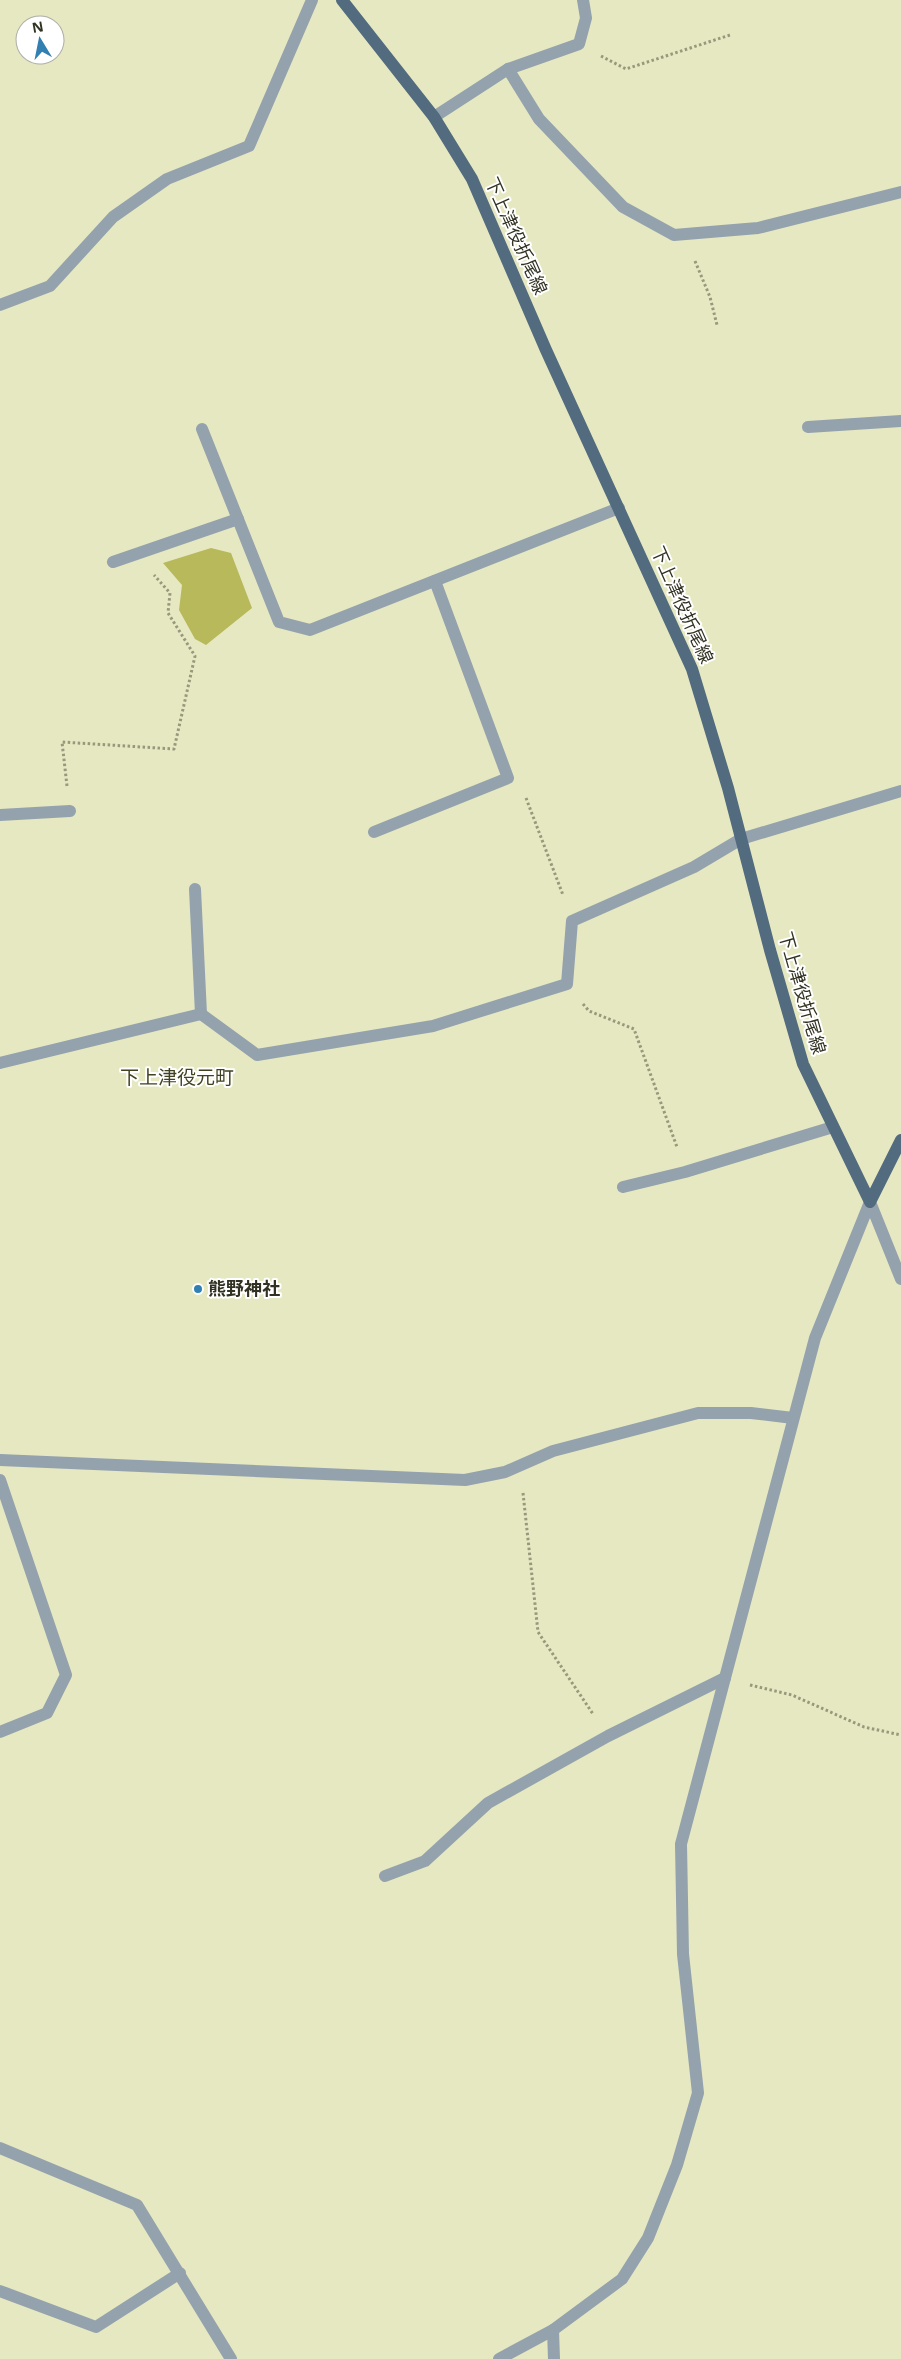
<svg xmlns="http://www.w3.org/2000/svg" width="901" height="2359" font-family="'Open Sans','Noto Sans JP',sans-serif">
	<rect width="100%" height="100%" fill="#e6e8c2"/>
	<polygon fill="#b8b95a" points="211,548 231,553 252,608 206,645 195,639 179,610 182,585 163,563"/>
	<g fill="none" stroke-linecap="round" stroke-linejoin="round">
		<g stroke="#97987c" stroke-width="3" stroke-dasharray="2.5 2.5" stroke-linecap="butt">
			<polyline points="601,56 626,69 730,35"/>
			<polyline points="695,261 710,297 717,325"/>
			<polyline points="67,786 62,742 174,749 195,656 168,613 170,593 154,575"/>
			<polyline points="526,798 563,895"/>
			<polyline points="583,1004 589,1011 634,1029 677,1147"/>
			<polyline points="523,1493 538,1632 593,1714"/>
			<polyline points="750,1685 792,1695 864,1727 901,1735"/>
		</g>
		<g stroke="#94a2ad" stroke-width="12">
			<polyline points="508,69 539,119 623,207 674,235 758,228 901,192"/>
			<polyline points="434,117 508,69 579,44 586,18 583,0"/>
			<polyline points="0,305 50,286 113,217 167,179 249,146 312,0"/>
			<polyline points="808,427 901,421"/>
			<polyline points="202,429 279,622 310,630 619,508"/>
			<polyline points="113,562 238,519"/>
			<polyline points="0,815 70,811"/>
			<polyline points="374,832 508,778 435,581"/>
			<polyline points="195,889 201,1014"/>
			<polyline points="201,1014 257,1055 433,1026 567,984 572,921 694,867 741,839 901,791"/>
			<polyline points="0,1063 201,1014"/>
			<polyline points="623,1187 685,1172 833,1127"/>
			<polyline points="870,1202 901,1279"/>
			<polyline points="0,1460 465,1480 505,1472 553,1451 698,1413 751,1413 793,1418"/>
			<polyline points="0,1480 66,1675 47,1713 0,1732"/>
			<polyline points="385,1876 425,1861 488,1803 608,1736 725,1678"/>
			<polyline points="0,2148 137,2205 231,2359"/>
			<polyline points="0,2291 96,2327 180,2273"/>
			<polyline points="553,2330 554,2359"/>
			<polyline points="499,2359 553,2330 622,2279 648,2238 677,2165 698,2093 683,1954 681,1844 815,1338 870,1202"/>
		</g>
		<polyline stroke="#526b7e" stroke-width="12" points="342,0 434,117 472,179 546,350 692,669 728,788 770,950 803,1064 870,1202 901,1140"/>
	</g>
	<circle fill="#3280b2" stroke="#fff" stroke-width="2" cx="198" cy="1289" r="5"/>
	<g text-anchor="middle" stroke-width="4" stroke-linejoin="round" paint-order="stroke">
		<g font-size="18" fill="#323223" stroke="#fff">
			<text transform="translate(516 236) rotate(66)" y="6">下上津役折尾線</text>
			<text transform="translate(682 605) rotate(66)" y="6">下上津役折尾線</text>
			<text transform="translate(802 993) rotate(74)" y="6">下上津役折尾線</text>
		</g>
		<g font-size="18" font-weight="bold" fill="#323223" stroke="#fff" text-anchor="start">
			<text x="208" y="1295">熊野神社</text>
		</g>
		<g font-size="19" fill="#424222" stroke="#fff">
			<text x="177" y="1084">下上津役元町</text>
		</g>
	</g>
	<g transform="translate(40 40) rotate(350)"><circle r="24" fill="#ffffff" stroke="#adada7"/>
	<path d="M0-4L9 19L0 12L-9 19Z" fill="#3280b2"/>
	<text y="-8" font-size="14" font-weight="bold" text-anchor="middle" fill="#323223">N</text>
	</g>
</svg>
